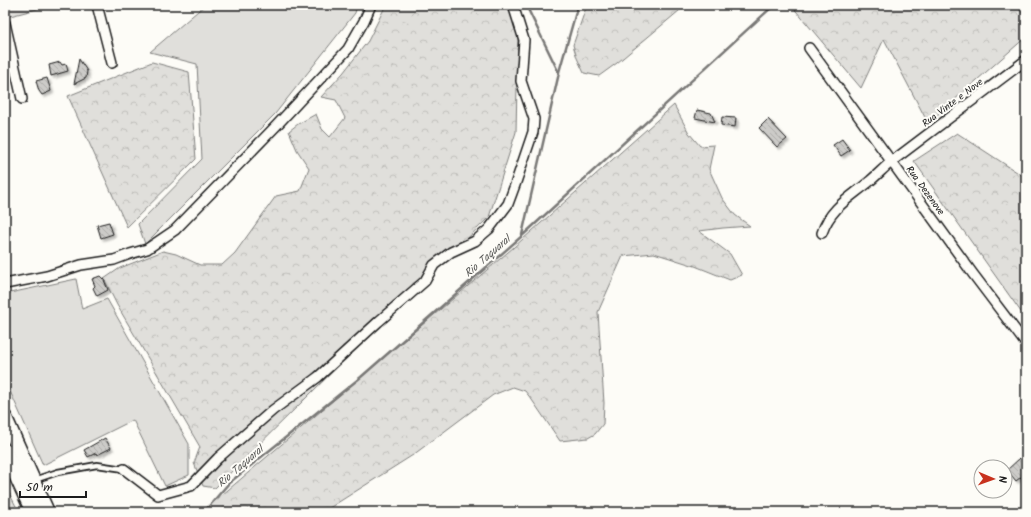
<svg xmlns="http://www.w3.org/2000/svg" width="1031" height="517" font-family="Kalam,sans-serif">
	<defs>
		<pattern id="forest-crowns" width="20" height="18" patternUnits="userSpaceOnUse"><rect width="20" height="18" fill="#e0dfdb"/><path d="M2 6a3 3 0 1 1 6 0M12 15a3 3 0 1 1 6 0" fill="none" stroke="#c0bfbb"/></pattern>
		<pattern id="building-back-hatch" width="6" height="6" patternUnits="userSpaceOnUse"><rect width="6" height="6" fill="#cccbc8"/><path d="M-1 5l2 2M0 0l6 6M5-1l2 2" fill="none" stroke="#afaeab"/></pattern>
		<filter id="shadow"><feDropShadow dx="2.5" dy="2.5" stdDeviation="1" flood-color="#0004"/></filter>
	</defs>
	<rect width="100%" height="100%" fill="#fdfcf7"/>
	<filter id="ink" filterUnits="userSpaceOnUse"><feTurbulence type="fractalNoise" baseFrequency=".025" numOctaves="2"/><feDisplacementMap in="SourceGraphic" scale="8" xChannelSelector="R" yChannelSelector="G"/><feConvolveMatrix kernelMatrix="1 2 1 2 8 2 1 2 1" color-interpolation-filters="sRGB"/></filter>
	<g filter="url(#ink)">
		<g fill="#e0dfdb" stroke="#7e7e7c">
			<polygon points="7,5 45,5 45,7 10,16"/>
			<polygon points="205,5 357,5 355,13 275,114 145,244 138,224 202,159 197,64 150,52"/>
			<polygon points="76,279 82,309 107,299 189,444 189,475 165,486 133,420 43,465 5,380 5,294"/>
			<polygon points="5,485 19,512 5,512"/>
		</g>
		<g fill="url(#forest-crowns)" stroke="#7e7e7c">
			<polygon points="384,5 510,5 518,38 516,132 489,217 215,488 203,486 194,463 200,447 117,305 104,279 120,268 163,251 176,254 200,265 222,265 235,253 276,196 300,191 309,168 297,150 289,131 298,124 316,114 322,129 330,137 345,118 336,100 321,97 343,73 368,41 384,9"/>
			<polygon points="587,5 686,5 617,63 599,76 584,73 577,58 573,45"/>
			<polygon points="791,5 1016,5 1026,18 1026,37 928,123 884,39 861,88"/>
			<polygon points="152,62 189,72 196,159 127,227 68,96"/>
			<polygon points="674,105 689,133 700,146 714,145 709,169 722,198 735,215 750,226 723,228 699,231 730,254 742,275 730,280 695,266 654,253 623,256 598,312 604,403 603,424 595,434 588,438 560,441 532,400 525,391 513,387 493,395 413,455 323,512 202,512 514,247"/>
			<polygon points="957,133 1026,178 1026,319 914,161"/>
		</g>
		<g fill="none" stroke-linecap="round" stroke-linejoin="round">
			<g stroke="#797876" stroke-width="2.5">
				<polyline points="559,72 578,5"/>
				<polyline points="522,235 559,73 526,5"/>
				<polyline points="204,512 229,483 361,377 522,236 774,5"/>
			</g>
		</g>
		<g fill="url(#building-back-hatch)" stroke="#1c1c1c" filter="url(#shadow)">
			<polygon points="79,59 87,71 86,78 74,84"/>
			<polygon points="60,62 62,65 66,64 68,71 51,76 49,65"/>
			<polygon points="47,78 51,91 42,95 39,91 36,81"/>
			<polygon points="697,110 711,113 715,122 695,118"/>
			<polygon points="722,117 736,118 735,127 721,125"/>
			<polygon points="768,119 787,139 777,147 759,128"/>
			<polygon points="842,139 850,150 841,156 833,145"/>
			<polygon points="109,222 113,234 101,238 97,225"/>
			<polygon points="100,276 104,280 108,290 97,296 93,288 95,286 92,279"/>
			<polygon points="105,438 111,448 97,455 96,453 88,457 84,450"/>
			<polygon points="1020,458 1026,465 1026,473 1016,481 1007,470"/>
		</g>
		<g fill="none" stroke-linecap="round" stroke-linejoin="round">
			<g stroke="#1c1c1c" stroke-width="8">
				<polyline id="service" points="34,480 58,472 97,465 124,469"/>
			</g>
			<g stroke="#1c1c1c" stroke-width="12">
				<g id="minor">
					<polyline points="97,5 112,63"/>
					<polyline points="5,23 22,99"/>
					<polyline points="809,48 973,274 1026,344"/>
					<path d="M822 233C830 208 851 197 870 181 877 175 884 168 891 162L1026 60"/>
					<polyline points="5,284 47,276 81,265 114,260 130,254 147,249 175,230 276,126 348,49 364,21 371,5"/>
					<polyline points="124,469 158,495 191,486 218,458 273,410 318,377 378,322 425,281 434,265 451,252 475,241 489,229 508,204 515,185 533,132 534,119 521,81 524,40 513,5"/>
				</g>
			</g>
			<g stroke="#1c1c1c" stroke-width="17">
				<g id="primary">
					<polyline points="5,418 47,512"/>
					<polyline points="5,451 33,512"/>
				</g>
			</g>
			<use href="#service" stroke="#fdfcf7" stroke-width="4.5"/>
			<use href="#minor" stroke="#fdfcf7" stroke-width="9"/>
			<use href="#primary" stroke="#fdfcf7" stroke-width="14"/>
		</g>
	</g>
	<g text-anchor="middle" stroke-width="4" stroke-linejoin="round" paint-order="stroke">
		<g font-size="10" fill="#1c1c1c" stroke="#fdfcf7">
			<text transform="translate(952 102) rotate(-37)" y="4">Rua Vinte e Nove</text>
			<text transform="translate(926 190) rotate(54)" y="4">Rua Dezenove</text>
		</g>
		<g font-size="11" font-style="italic" fill="#5a5a58" stroke="#fdfcf7">
			<text transform="translate(487 256) rotate(-41)" y="4">Rio Taquaral</text>
			<text transform="translate(240 466) rotate(-41)" y="4">Rio Taquaral</text>
		</g>
	</g>
	<rect width="1031" height="517" fill="none" stroke="#fdfcf7" stroke-width="20"/>
	<rect x="10" y="10" width="1011" height="497" fill="none" stroke="#1c1c1c" stroke-width="1.5" filter="url(#ink)"/>
	<g transform="translate(993 479) rotate(92)"><circle r="19" fill="#fdfcf7" stroke="#a3a29f"/>
	<path d="M0-3L7 15L0 10L-7 15Z" fill="#c8321e"/>
	<text y="-6" font-size="11" font-weight="bold" text-anchor="middle" fill="#1c1c1c">N</text>
	</g>
	<path d="M20 491v6h66v-6" fill="none" stroke="#1c1c1c" stroke-width="2"/>
	<text x="26" y="491" font-size="12" fill="#1c1c1c" stroke="#fdfcf7" stroke-width="3" paint-order="stroke">50 m</text>
</svg>
